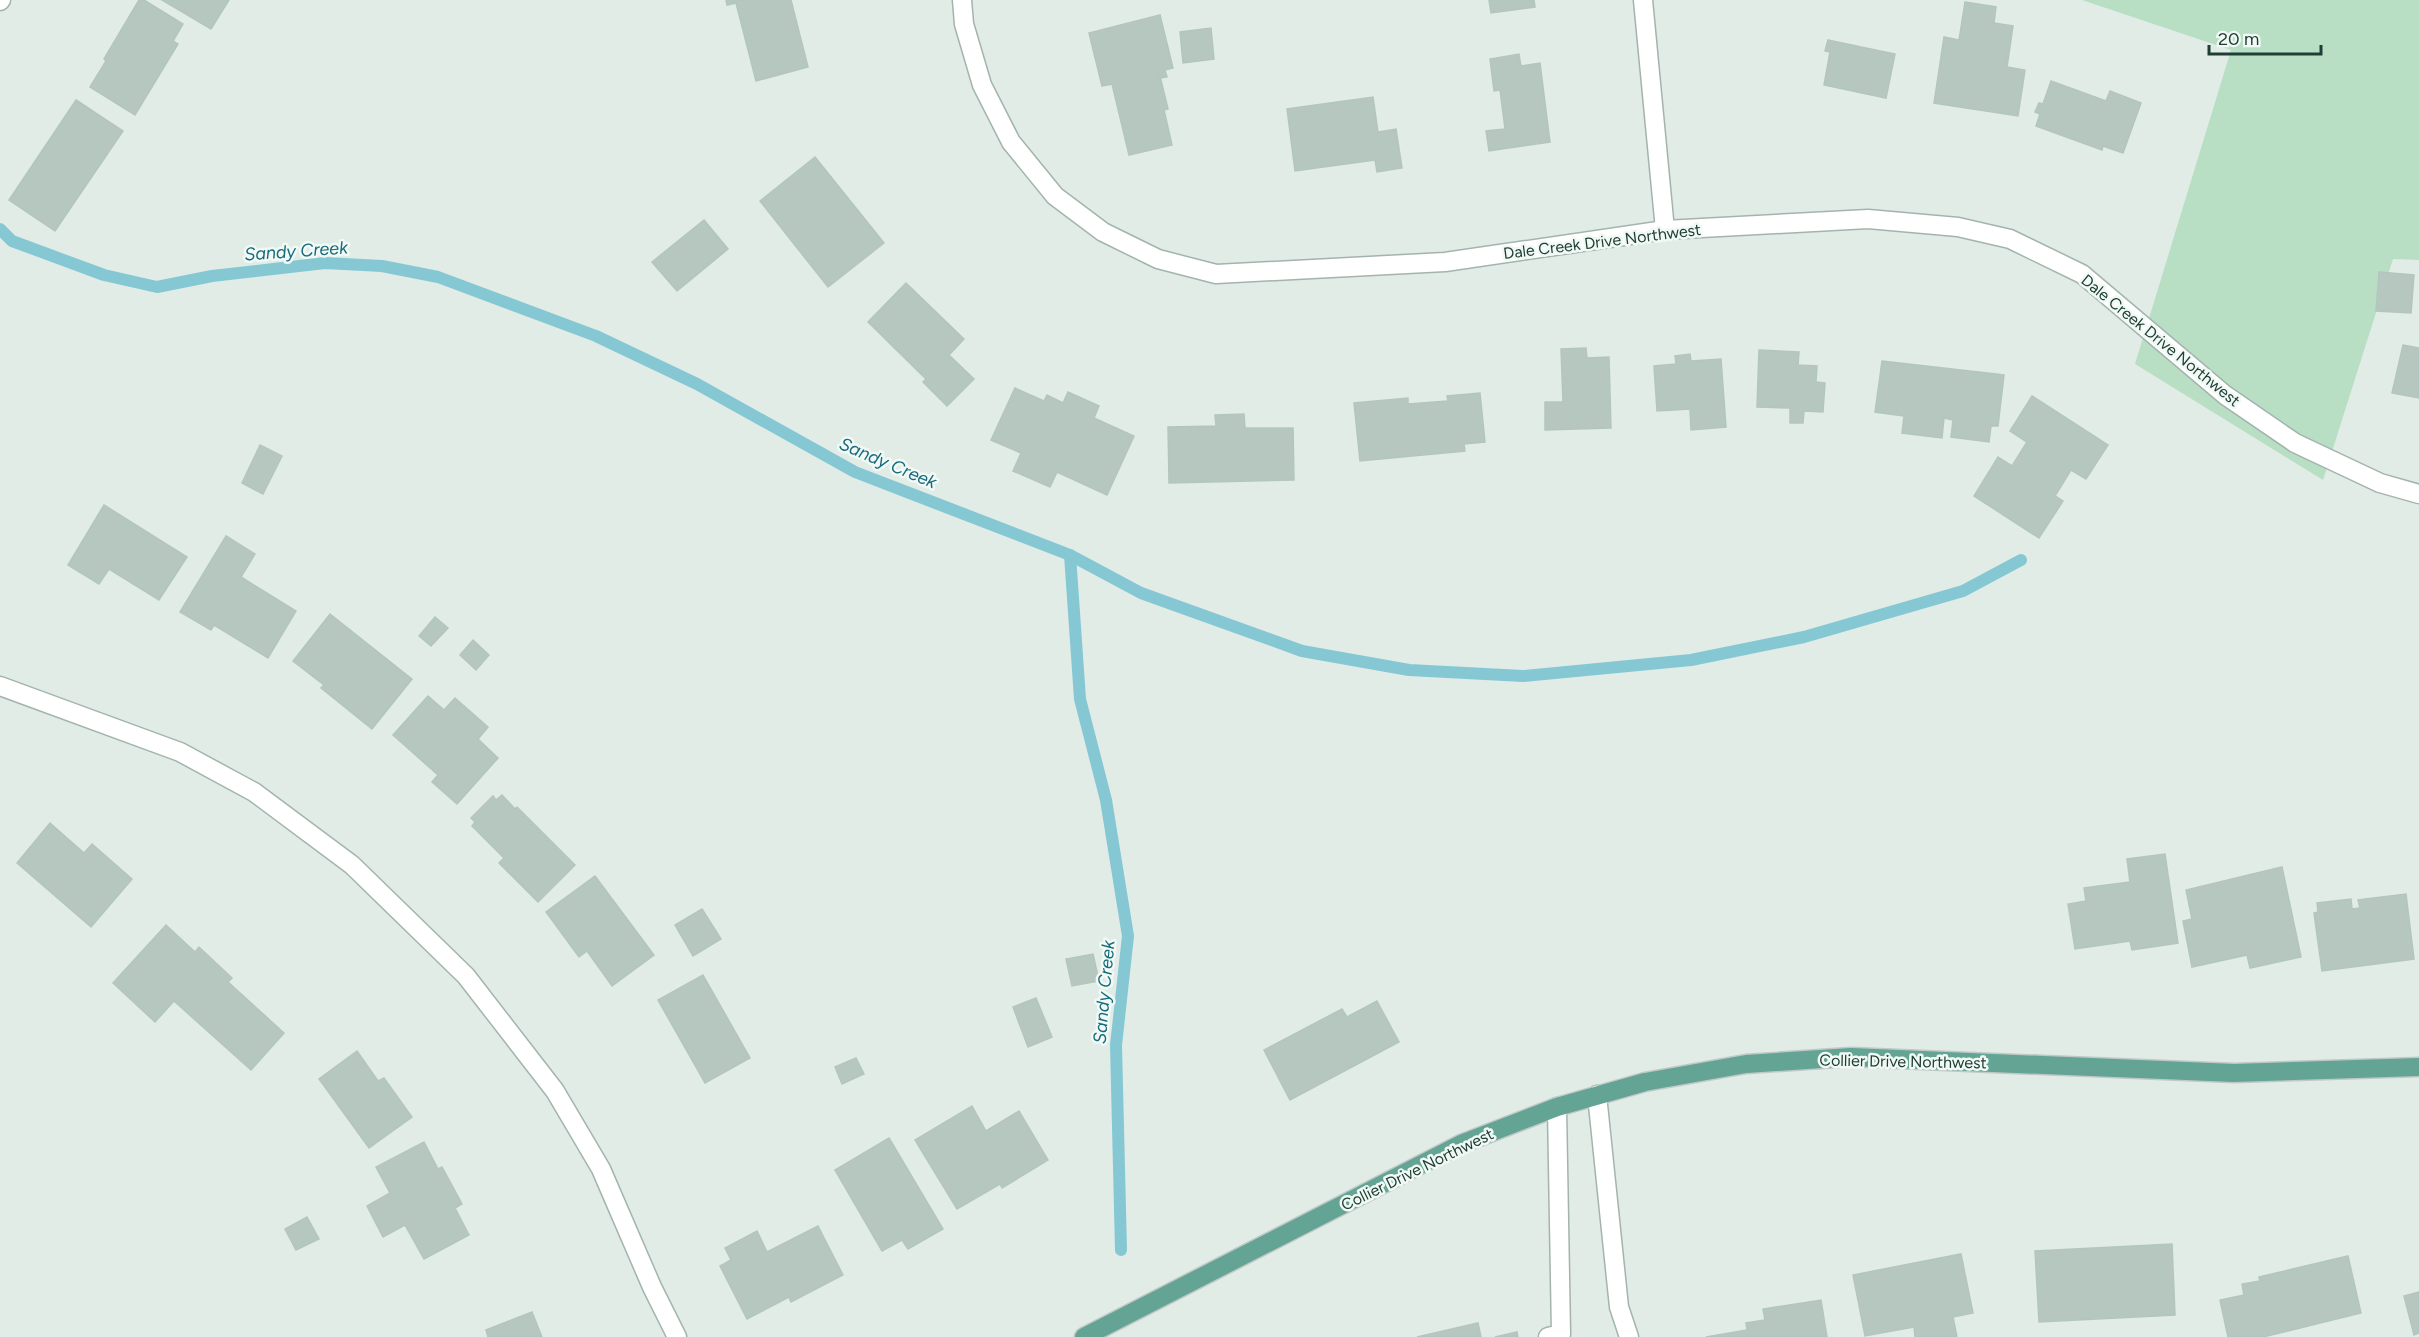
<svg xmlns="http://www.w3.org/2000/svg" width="2419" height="1337" font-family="Figtree,sans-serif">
	<rect width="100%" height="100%" fill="#e1ece7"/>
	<polygon fill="#b8dfc3" points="2082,0 2419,0 2419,260 2393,259 2323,480 2135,364 2231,50"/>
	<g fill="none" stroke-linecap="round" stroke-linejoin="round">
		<g stroke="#85c8d4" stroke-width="12">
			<polyline points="0,229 12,241 104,275 157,287 212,276 325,263 382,266 438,277 596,336 697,384 855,472 1070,555 1141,593 1302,651 1409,670 1523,676 1691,660 1804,637 1963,591 2021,560"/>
			<polyline points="1070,555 1080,699 1106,800 1128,936 1116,1045 1121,1250"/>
		</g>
	</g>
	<g fill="#b6c7c0" stroke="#b3c6be" stroke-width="1.5">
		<polygon points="139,0 144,0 183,24 173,41 178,44 135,115 90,87 106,61 104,59"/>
		<polygon points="162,0 229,0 211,29"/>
		<polygon points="726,0 791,0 808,67 756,81 736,3 727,5"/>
		<polygon points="1489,0 1534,0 1535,7 1491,13"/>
		<polygon points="1965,2 1996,7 1994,23 2013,26 2007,67 2025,70 2018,116 1934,103 1944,37 1959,40"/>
		<polygon points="1160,15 1173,68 1165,70 1167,77 1161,78 1159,72 1168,109 1164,110 1172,145 1129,155 1112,84 1102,86 1089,33"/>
		<polygon points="1211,28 1214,59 1183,63 1180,32"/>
		<polygon points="1828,40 1895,54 1886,98 1824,85 1830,52 1825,51"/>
		<polygon points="1519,54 1521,66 1540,63 1550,142 1489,151 1486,131 1505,129 1500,90 1494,91 1490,59"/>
		<polygon points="2051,81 2106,101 2110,91 2141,103 2123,153 2103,146 2102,150 2036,126 2040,114 2035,112 2039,103 2043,104"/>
		<polygon points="1373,97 1378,132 1396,129 1402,168 1377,172 1375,160 1295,171 1287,109"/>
		<polygon points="76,100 123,131 55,231 9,200"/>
		<polygon points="815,157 884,243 828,287 760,201"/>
		<polygon points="704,220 728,249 677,291 652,262"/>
		<polygon points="2379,272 2414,275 2411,313 2376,311"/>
		<polygon points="906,283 964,339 949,355 974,379 947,406 923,382 926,379 868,322"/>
		<polygon points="2403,345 2419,348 2419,398 2392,393"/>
		<polygon points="1586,348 1587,358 1609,357 1611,428 1545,430 1545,402 1563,402 1561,349"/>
		<polygon points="1759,350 1799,352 1798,365 1817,366 1816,382 1825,383 1823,412 1804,411 1803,423 1790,423 1790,408 1757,407"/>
		<polygon points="1690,354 1691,361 1721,359 1726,427 1691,430 1690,409 1657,411 1654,366 1676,364 1675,356"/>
		<polygon points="1882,361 2004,375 1998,426 1991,426 1989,442 1951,437 1953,420 1944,418 1942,438 1902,433 1904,416 1875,412"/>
		<polygon points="1015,388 1044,401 1047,395 1063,403 1068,392 1099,406 1094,418 1134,436 1107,495 1057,472 1050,487 1013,471 1021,453 991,440"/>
		<polygon points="1480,393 1485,442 1464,444 1465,451 1360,461 1354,403 1408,398 1408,404 1448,401 1447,396"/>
		<polygon points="2032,396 2108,445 2086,479 2071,470 2055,496 2063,501 2039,538 1974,496 1998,457 2012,466 2027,442 2010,431"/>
		<polygon points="1244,414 1245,428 1293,428 1294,480 1169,483 1168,427 1216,426 1215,415"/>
		<polygon points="260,445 282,456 263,494 242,483"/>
		<polygon points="104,505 187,557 159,600 109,569 99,584 68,565"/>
		<polygon points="226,536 255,554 241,577 296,611 268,658 214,625 211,630 180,612"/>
		<polygon points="330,614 412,679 372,729 321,688 324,685 293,661"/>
		<polygon points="435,617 448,628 431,646 419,636"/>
		<polygon points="473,640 489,655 476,670 460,655"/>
		<polygon points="428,696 444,710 455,698 488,727 478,739 498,758 457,804 432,782 438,775 393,735"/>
		<polygon points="502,795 515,809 517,807 575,865 538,902 499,863 504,858 472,826 475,822 471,818 493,796 496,800"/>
		<polygon points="50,823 84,853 92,844 132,879 91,927 17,863"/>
		<polygon points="2165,854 2178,943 2132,950 2130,941 2075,949 2068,904 2086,901 2084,888 2130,882 2127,859"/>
		<polygon points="2282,867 2301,957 2250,968 2247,955 2192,967 2183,921 2192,919 2186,890"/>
		<polygon points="595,876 654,955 612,986 587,951 579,957 546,912"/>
		<polygon points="2406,894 2414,959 2322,971 2314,913 2318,912 2317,903 2351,899 2352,909 2360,908 2358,900"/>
		<polygon points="702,909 721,939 693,956 675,925"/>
		<polygon points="166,925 195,952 199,947 232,978 228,982 284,1033 251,1070 174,1001 155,1022 113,983"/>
		<polygon points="1093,954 1099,981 1072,986 1066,959"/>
		<polygon points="703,975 750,1058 705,1083 658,1000"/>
		<polygon points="1036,998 1052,1037 1028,1047 1013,1007"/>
		<polygon points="1377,1001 1399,1042 1290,1100 1264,1050 1342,1009 1347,1017"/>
		<polygon points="357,1051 378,1081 384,1078 412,1117 369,1148 319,1079"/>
		<polygon points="856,1058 864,1074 842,1084 835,1067"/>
		<polygon points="972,1106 986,1131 1019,1111 1048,1160 1002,1188 1000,1184 957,1209 915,1140"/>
		<polygon points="889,1138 943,1229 908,1249 902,1240 882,1251 835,1170"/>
		<polygon points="424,1142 438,1169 442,1167 462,1204 455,1208 469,1235 424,1259 405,1225 383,1237 367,1206 390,1193 376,1167"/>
		<polygon points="307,1217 319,1239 296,1250 285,1229"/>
		<polygon points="818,1226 843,1275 791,1302 789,1297 747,1319 720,1266 731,1260 725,1248 757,1231 767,1252"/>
		<polygon points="2172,1244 2175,1315 2039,1322 2035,1251"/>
		<polygon points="1961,1254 1973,1313 1953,1317 1957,1337 1915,1337 1914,1327 1865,1336 1853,1275"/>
		<polygon points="2348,1256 2361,1313 2263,1337 2228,1337 2220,1300 2244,1295 2242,1284 2260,1281 2259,1277"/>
		<polygon points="2419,1292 2419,1333 2414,1335 2404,1296"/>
		<polygon points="1821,1300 1827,1337 1706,1337 1747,1330 1746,1323 1765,1320 1763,1309"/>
		<polygon points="532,1312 542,1337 488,1337 486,1330"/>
		<polygon points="1478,1323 1481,1337 1417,1337"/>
		<polygon points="1517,1332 1518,1337 1495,1337"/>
	</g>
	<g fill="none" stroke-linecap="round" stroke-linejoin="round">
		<g stroke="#a3b4ae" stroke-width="21">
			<g id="minor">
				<polyline points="962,0 964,24 982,85 1011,142 1055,196 1103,232 1158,259 1216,274 1445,262 1665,230 1868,219 1958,227 2010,239 2082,274 2225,395 2295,443 2380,483 2419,494"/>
				<polyline points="1643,0 1665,230"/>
				<polyline points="0,1 1,0"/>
				<polyline points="0,686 180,752 254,792 352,865 466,976 555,1091 601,1169 652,1287 677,1337"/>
				<polyline points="1597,1095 1619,1307 1629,1337"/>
				<polyline points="1548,1337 1561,1334 1557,1107"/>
			</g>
		</g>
		<g stroke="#c1c9c7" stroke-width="21">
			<polyline id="major" points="1084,1337 1461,1144 1557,1107 1645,1082 1746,1064 1851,1057 2234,1073 2419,1067"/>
		</g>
		<use href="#minor" stroke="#fff" stroke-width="18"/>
		<use href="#major" stroke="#63a494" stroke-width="18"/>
	</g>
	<g text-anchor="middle" stroke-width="5" stroke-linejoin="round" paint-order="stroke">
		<g font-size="16" fill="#203e36" stroke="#f1f9f5">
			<text transform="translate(1602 241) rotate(-7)" y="6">Dale Creek Drive Northwest</text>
			<text transform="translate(2161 340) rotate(39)" y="6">Dale Creek Drive Northwest</text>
			<text transform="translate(1903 1061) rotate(1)" y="6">Collier Drive Northwest</text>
			<text transform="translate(1417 1169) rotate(-26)" y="6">Collier Drive Northwest</text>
		</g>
		<g font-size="18" font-style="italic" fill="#176b7d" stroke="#f1f9f5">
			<text transform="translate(296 251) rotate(-4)" y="6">Sandy Creek</text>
			<text transform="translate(888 463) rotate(23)" y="6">Sandy Creek</text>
			<text transform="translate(1104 992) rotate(-85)" y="6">Sandy Creek</text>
		</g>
	</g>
	<path d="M2209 45v9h112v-9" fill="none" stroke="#203e36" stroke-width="3"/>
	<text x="2218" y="45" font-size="18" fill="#203e36" stroke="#f1f9f5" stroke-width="4.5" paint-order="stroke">20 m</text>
</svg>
